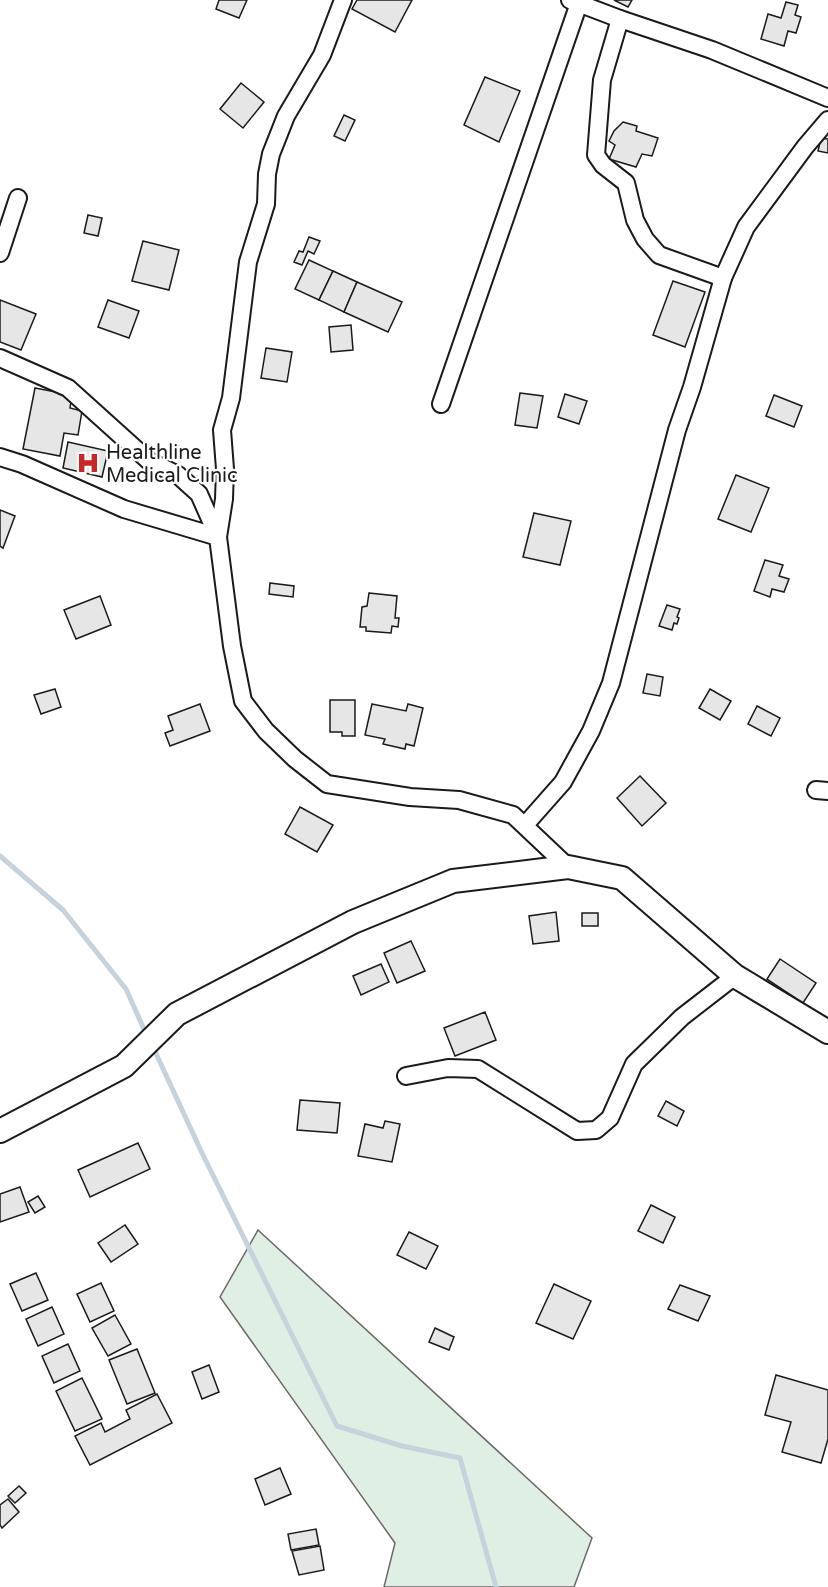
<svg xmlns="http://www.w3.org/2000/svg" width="828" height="1587" font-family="'Varela Round',sans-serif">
	<rect width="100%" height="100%" fill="#fff"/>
	<polygon fill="#e0efe3" stroke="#6a6a6a" stroke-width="1.5" points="258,1230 592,1538 574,1587 384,1587 395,1543 220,1297"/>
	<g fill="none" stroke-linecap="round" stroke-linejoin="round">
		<g stroke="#c6d2dc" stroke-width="5">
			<polyline points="0,856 63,910 126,989 147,1036"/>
			<polyline points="153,1047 202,1153 337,1426 402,1446 460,1458 496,1587"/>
		</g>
	</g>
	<g fill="#e6e6e6" stroke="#1a1a1a" stroke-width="1.5">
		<polygon points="219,0 247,0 239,18 216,9"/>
		<polygon points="357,0 412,0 395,32 352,9"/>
		<polygon points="614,0 632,0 628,7"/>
		<polygon points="786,2 798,5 795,15 801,17 796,33 788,31 784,46 761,39 768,14 781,18"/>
		<polygon points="485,77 520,91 499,142 464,125"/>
		<polygon points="241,83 264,102 243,128 220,109"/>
		<polygon points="344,115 355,120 345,141 334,136"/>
		<polygon points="623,122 637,126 636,131 658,138 652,156 642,154 636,167 609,159 615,145 609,141 614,131"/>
		<polygon points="821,138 828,139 828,153 818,151"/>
		<polygon points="88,215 102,218 98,236 84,233"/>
		<polygon points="309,237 320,241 314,254 308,251 302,265 294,262 299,251 303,252"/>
		<polygon points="143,241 179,250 169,290 132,281"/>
		<polygon points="309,260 333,271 319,300 295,289"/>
		<polygon points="333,271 357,282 344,312 319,300"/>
		<polygon points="673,281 705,292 685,347 653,335"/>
		<polygon points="357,282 402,302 388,332 344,312"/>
		<polygon points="0,300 36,314 21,350 0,342"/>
		<polygon points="108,300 139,311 129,338 98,327"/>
		<polygon points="351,325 353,350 331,352 329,327"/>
		<polygon points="266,348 292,352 287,382 261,378"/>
		<polygon points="35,388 72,395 70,408 82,411 78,435 64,433 60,456 23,449"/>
		<polygon points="520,393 543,396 537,428 515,425"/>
		<polygon points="565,394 587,401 579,424 558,417"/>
		<polygon points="774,395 802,406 794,427 766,416"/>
		<polygon points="68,442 108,451 102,477 63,468"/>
		<polygon points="736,475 769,488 751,532 718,519"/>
		<polygon points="0,510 15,516 3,548 0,546"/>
		<polygon points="534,513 571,521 560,565 523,557"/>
		<polygon points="765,560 783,565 779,576 789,579 784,592 772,589 770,597 754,591"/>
		<polygon points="270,583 294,586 293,597 269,594"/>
		<polygon points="369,593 397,596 395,618 399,618 398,627 392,626 391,633 366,631 366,627 360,627 362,607 367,606"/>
		<polygon points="100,596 111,625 76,639 64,610"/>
		<polygon points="667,605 680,609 677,617 679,618 677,624 674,623 672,630 659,626"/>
		<polygon points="647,674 663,677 660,696 643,693"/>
		<polygon points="55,689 61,707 41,714 34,695"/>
		<polygon points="710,689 731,701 720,720 699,708"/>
		<polygon points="330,700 355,700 355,736 342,736 342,732 330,732"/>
		<polygon points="200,704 210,731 170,746 165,733 173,730 168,716"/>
		<polygon points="372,704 406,711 408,704 423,708 414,746 406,744 405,749 383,744 385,739 365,735"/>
		<polygon points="757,706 780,718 771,736 748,724"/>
		<polygon points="640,776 666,803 642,826 617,798"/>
		<polygon points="300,807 333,825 317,852 285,834"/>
		<polygon points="556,912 559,941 533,944 529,916"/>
		<rect x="582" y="913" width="16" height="13"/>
		<polygon points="411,941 425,971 397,983 384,953"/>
		<polygon points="780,959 816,983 803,1003 767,979"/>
		<polygon points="381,964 389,982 361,995 353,976"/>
		<polygon points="485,1012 496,1040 455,1056 444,1028"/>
		<polygon points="300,1100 340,1103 337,1133 297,1130"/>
		<polygon points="666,1101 684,1111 677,1126 658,1116"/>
		<polygon points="385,1121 400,1124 392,1162 358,1156 365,1124 383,1128"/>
		<polygon points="138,1143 150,1169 90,1197 78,1170"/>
		<polygon points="20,1187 29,1212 0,1222 0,1194"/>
		<polygon points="38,1196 45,1207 35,1213 28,1202"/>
		<polygon points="651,1205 675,1217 663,1243 638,1231"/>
		<polygon points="125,1225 138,1244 111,1262 98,1243"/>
		<polygon points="409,1232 438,1246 426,1269 397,1255"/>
		<polygon points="36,1273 48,1300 22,1311 10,1284"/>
		<polygon points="101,1283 114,1311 90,1322 77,1294"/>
		<polygon points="554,1284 591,1301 573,1339 536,1323"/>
		<polygon points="680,1285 710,1296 698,1321 668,1309"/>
		<polygon points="52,1307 64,1334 38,1346 26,1319"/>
		<polygon points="115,1315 131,1344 108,1356 92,1328"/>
		<polygon points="435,1328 454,1337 449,1350 429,1342"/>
		<polygon points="68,1344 80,1371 54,1383 42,1356"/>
		<polygon points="137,1349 155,1393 127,1404 109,1360"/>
		<polygon points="209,1365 219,1392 202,1399 192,1372"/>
		<polygon points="776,1375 828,1390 828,1439 821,1463 782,1452 791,1422 765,1415"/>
		<polygon points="82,1378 102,1419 75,1431 56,1391"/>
		<polygon points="157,1394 172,1423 90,1465 75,1436 101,1423 105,1432 130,1419 126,1410"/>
		<polygon points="280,1468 291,1494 265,1505 255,1479"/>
		<polygon points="19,1486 26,1493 15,1503 8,1496"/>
		<polygon points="8,1499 19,1512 2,1528 0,1525 0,1505"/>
		<polygon points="316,1529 319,1545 291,1550 288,1534"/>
		<polygon points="320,1546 324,1570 299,1575 292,1551"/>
	</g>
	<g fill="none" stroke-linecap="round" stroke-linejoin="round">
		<g stroke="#1a1a1a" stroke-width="20">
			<g id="minor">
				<polyline points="570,0 620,19 712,50 828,98"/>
				<polyline points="620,19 602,80 596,155 603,165 626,183 635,220 645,239 659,255 723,278"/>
				<polyline points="0,253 18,198"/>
				<polyline points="0,358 68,388 149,461 178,475 199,494 218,537 232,646 243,701 266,731 295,759 327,784 410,797 459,800 513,815 568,867"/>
				<polyline points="441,404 579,3"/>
				<polyline points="0,457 22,464 124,509 218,537 224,499 225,469 222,430 231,398 248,262 266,204 267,174 271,154 286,116 322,55 343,0"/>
				<polyline points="816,790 828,791"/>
				<polyline points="525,825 563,782 591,731 611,683 677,430 692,387 723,278 746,227 805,147 828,120"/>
				<polyline points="406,1076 448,1068 478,1069 577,1131 596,1130 610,1118 634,1064 682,1017 735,976"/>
			</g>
		</g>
		<g stroke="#1a1a1a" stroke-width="26">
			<polyline id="secondary" points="0,1131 124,1066 177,1014 353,922 453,881 568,867 622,878 735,976 828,1032"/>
		</g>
		<use href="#minor" stroke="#fff" stroke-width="16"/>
		<use href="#secondary" stroke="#fff" stroke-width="22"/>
	</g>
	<defs>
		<g id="hospital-bare" transform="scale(1.8)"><path d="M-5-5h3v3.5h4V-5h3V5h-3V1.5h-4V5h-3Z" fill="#c62828" stroke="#fff" stroke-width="2.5" paint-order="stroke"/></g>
	</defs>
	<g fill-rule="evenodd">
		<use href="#hospital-bare" x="88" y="463"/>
	</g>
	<g text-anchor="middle" stroke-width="4.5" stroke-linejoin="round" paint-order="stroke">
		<g font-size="20" fill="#1a1a1a" stroke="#fff" text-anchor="start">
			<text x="106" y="459">Healthline<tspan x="106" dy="23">Medical Clinic</tspan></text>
		</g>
	</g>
</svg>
